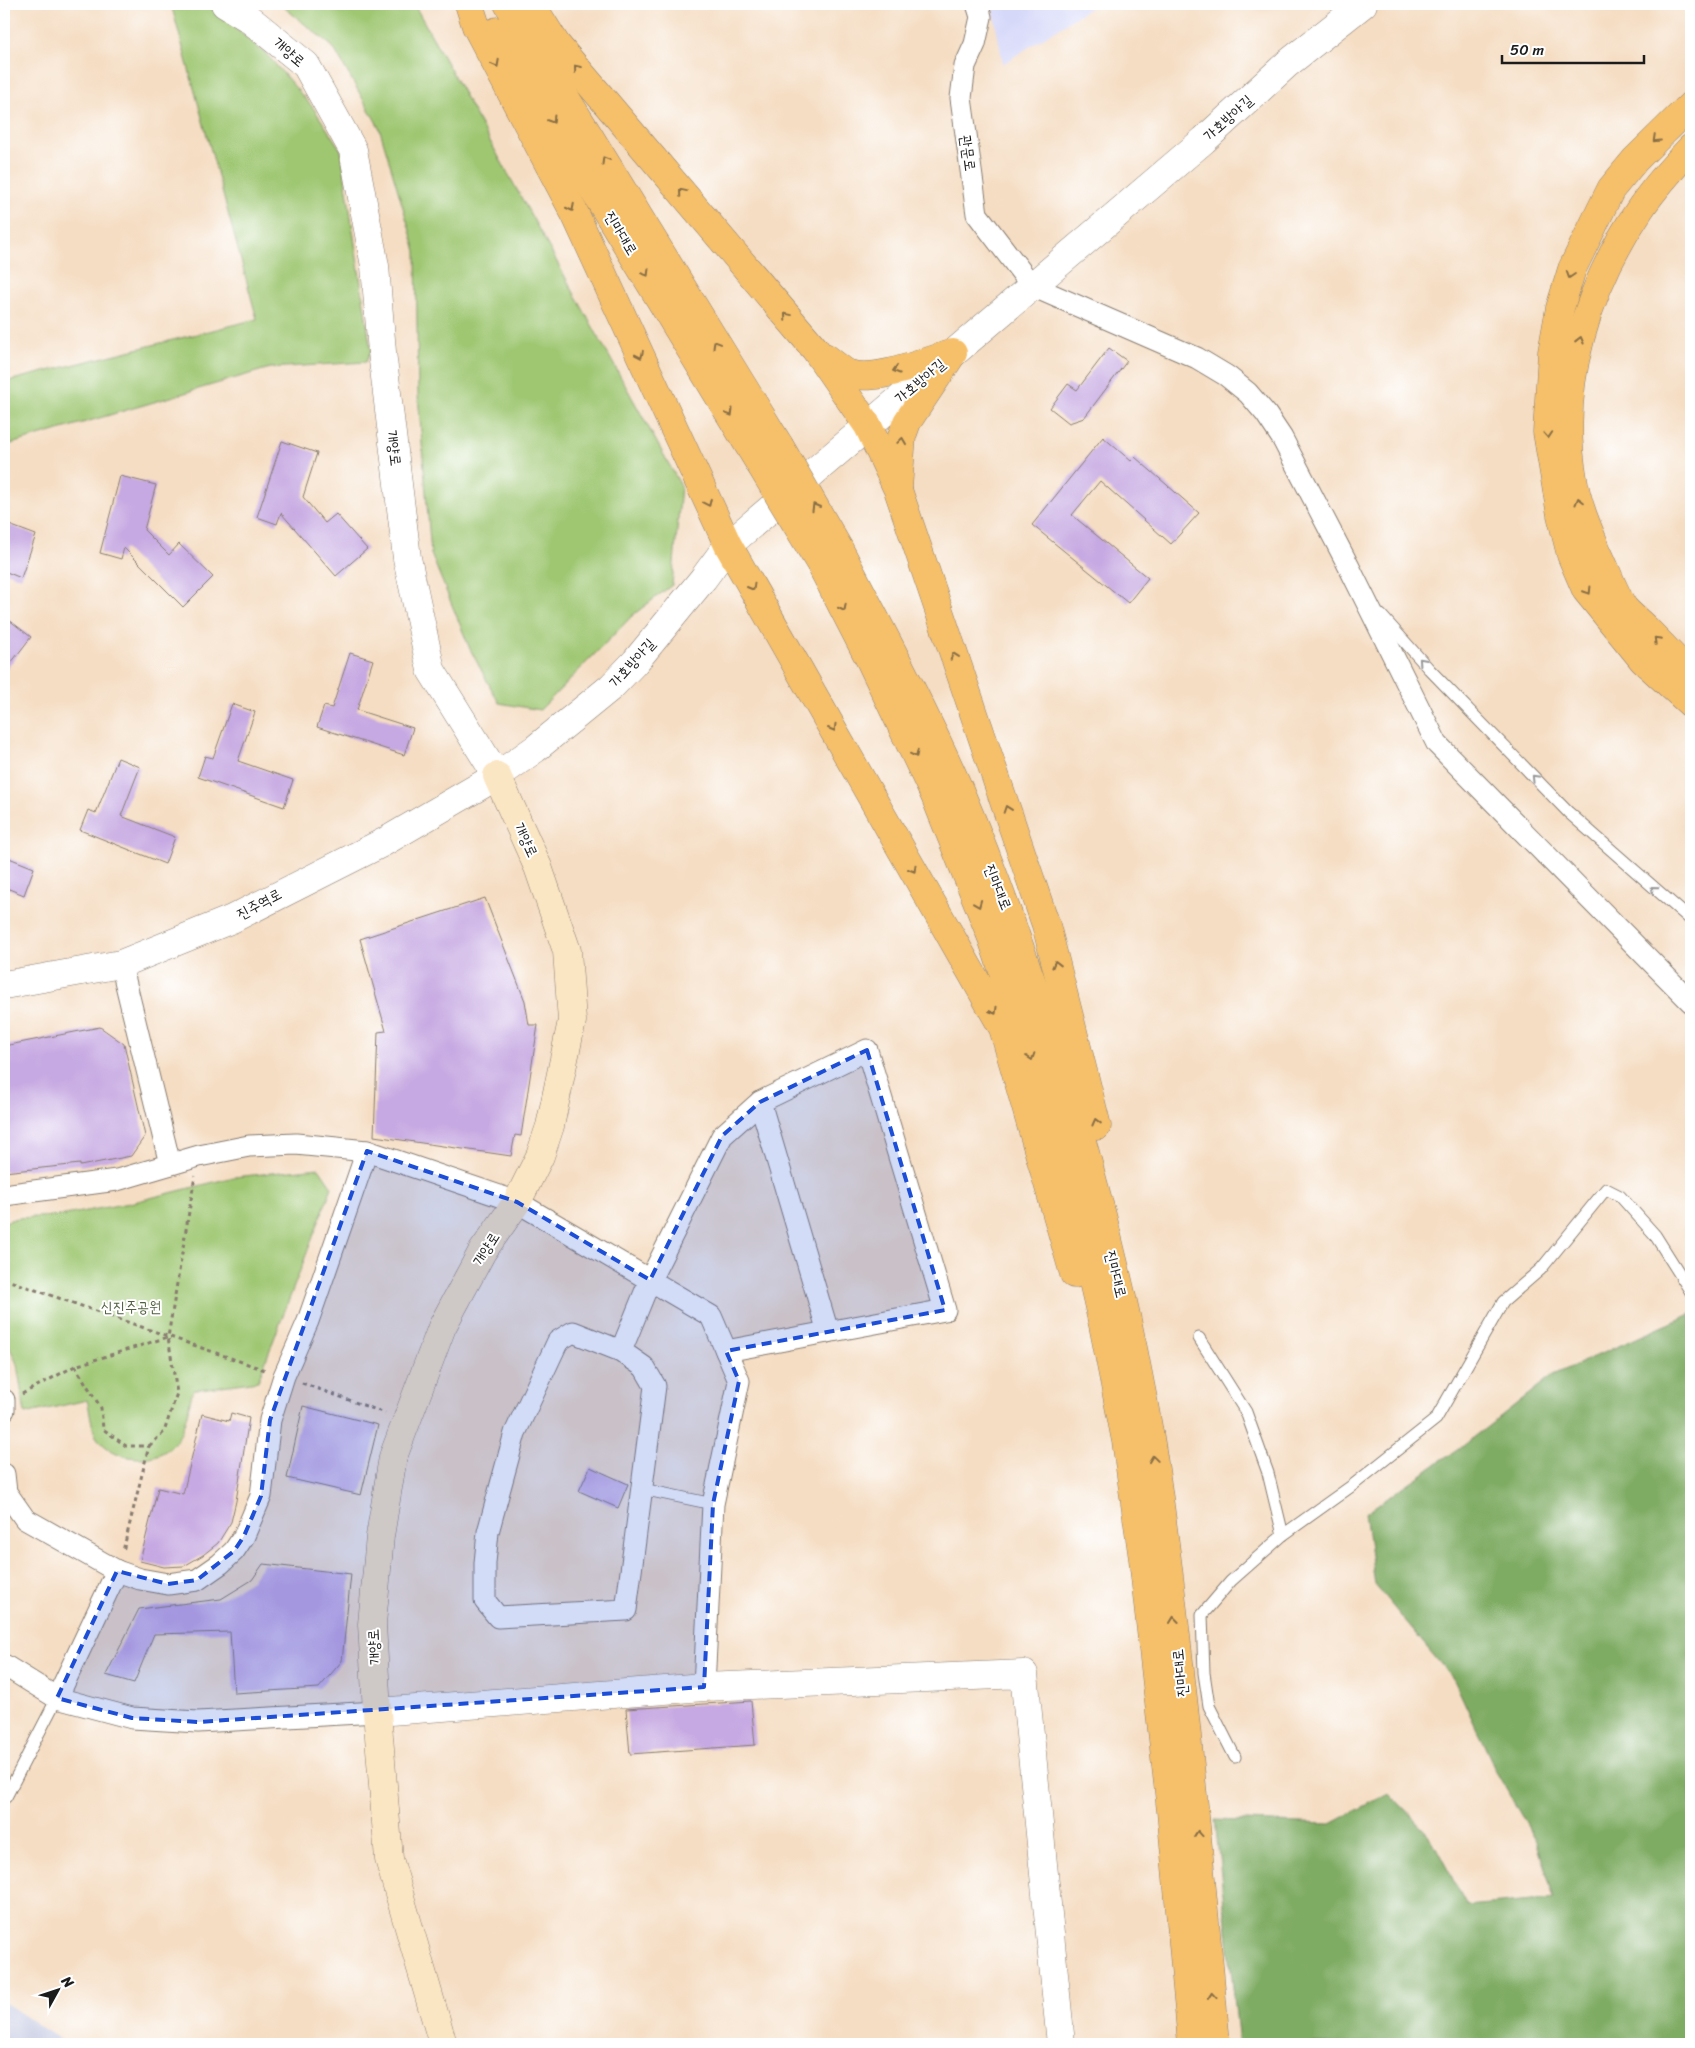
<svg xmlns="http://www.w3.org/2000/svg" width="1695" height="2048" font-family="Sriracha,'Poor Story',sans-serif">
	<rect width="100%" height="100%" fill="#fff"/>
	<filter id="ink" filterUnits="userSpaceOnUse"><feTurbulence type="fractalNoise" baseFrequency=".02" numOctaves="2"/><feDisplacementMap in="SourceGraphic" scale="10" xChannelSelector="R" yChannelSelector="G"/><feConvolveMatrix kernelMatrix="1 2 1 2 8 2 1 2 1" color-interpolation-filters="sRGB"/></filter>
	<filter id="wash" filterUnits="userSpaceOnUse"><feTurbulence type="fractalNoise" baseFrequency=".0096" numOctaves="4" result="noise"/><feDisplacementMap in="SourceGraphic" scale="20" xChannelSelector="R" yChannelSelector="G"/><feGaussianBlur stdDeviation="1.12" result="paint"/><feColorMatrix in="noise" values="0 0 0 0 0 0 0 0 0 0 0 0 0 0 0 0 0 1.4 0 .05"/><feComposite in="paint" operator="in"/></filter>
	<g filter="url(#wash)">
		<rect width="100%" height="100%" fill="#f5ddc3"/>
		<polygon fill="#d5d8f9" points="992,4 1096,4 1003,64"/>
		<polygon fill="#bdc3de" points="4,2002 67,2044 4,2044"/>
		<g fill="#9fc772" stroke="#5e7247">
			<polygon points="171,4 203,4 215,10 269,57 314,109 341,150 371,351 366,362 270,368 4,446 4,382 257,319"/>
			<polygon points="280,4 414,4 681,486 672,585 633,615 540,710 499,703 470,649 431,554 418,395 416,251 379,127 333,47"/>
			<path d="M319 1168 332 1187 258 1381 193 1390C188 1407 185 1432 173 1445 152 1466 114 1460 97 1438 92 1431 90 1410 87 1400L25 1414 17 1364 4 1334V1222L17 1218 60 1216 134 1202 234 1177Z"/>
		</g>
		<polygon fill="#7fac64" stroke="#4e6440" points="1691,1314 1691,2044 1239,2044 1215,1820 1331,1824 1389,1793 1429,1834 1467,1906 1554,1898 1537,1843 1498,1775 1454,1680 1375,1585 1365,1513 1463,1446 1553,1375"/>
		<g id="blocks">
			<g fill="#c6a9e2">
				<polygon points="1109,348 1127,361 1084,418 1069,423 1050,408 1068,384 1077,390"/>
				<polygon points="1103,437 1131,461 1135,457 1199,513 1171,544 1100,481 1072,515 1148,578 1128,603 1032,525"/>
				<polygon points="282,441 317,453 303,497 325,523 336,514 367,549 336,576 281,513 277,524 257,517"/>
				<polygon points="120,476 156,485 144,530 169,555 179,544 213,577 183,607 124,548 121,559 100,553"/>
				<polygon points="4,523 36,535 21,578 4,571"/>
				<polygon points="4,616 31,637 4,672"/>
				<polygon points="350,653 373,660 357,710 413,728 404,755 317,727 324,706 332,708"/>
				<polygon points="232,704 255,712 238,761 293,780 284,807 198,777 205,756 213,758"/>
				<polygon points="118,758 140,767 121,816 175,837 165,864 80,830 88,810 96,813"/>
				<polygon points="4,856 34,868 24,895 4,887"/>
				<polygon points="485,898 525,1001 529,1025 538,1025 521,1136 515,1135 511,1156 374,1136 378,1032 386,1031 360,939"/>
				<polygon points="100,1027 124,1044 145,1136 131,1156 80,1166 80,1164 4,1172 4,1046"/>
				<polygon points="303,1406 378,1425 361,1495 287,1478"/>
				<polygon points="231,1413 249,1418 236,1501 231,1522 218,1543 203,1555 184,1566 164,1567 140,1561 158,1488 183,1494 202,1414 229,1421"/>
				<polygon points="590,1467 628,1484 618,1508 579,1491"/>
				<polygon points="263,1564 351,1574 342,1661 319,1688 234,1693 230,1632 154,1634 134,1683 106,1675 139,1609 221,1599 252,1580"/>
				<polygon points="751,1701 755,1745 630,1754 626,1709"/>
			</g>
		</g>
	</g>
	<g filter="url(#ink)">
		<use href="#blocks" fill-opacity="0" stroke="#887c70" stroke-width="1"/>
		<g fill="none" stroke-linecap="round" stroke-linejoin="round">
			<g stroke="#887c70" stroke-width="13">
				<g id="service">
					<polyline points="1381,615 1429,669 1568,812 1691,920"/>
					<polyline points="1199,1338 1246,1412 1268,1473 1283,1535"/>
					<polyline points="642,1489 713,1504"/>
					<polyline points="1235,1757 1209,1706 1204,1673 1202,1615 1231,1581 1283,1535 1353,1485 1436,1419 1503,1302 1541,1269 1606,1189 1620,1196 1655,1235 1691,1292"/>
					<polyline points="6,1797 57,1698"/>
				</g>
			</g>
			<g stroke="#887c70" stroke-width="23">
				<g id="minor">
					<polyline points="977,4 981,17 975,44 965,66 961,98 977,214 1032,286 1197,358 1227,376 1248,393 1266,414 1282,438 1346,561 1437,744 1691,1002"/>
					<polyline points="121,964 170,1164"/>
					<polyline points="760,1102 828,1332"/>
					<polyline points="4,1195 117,1180 199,1156 249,1146 296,1144 367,1151 517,1202 711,1316 739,1381 713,1504 704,1687"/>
					<polyline points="621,1351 573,1332 558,1341 515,1433 488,1532 485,1563 485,1601 498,1617 626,1610 655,1386 644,1367 621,1351 650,1280 722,1136 760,1102 867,1050 945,1310 726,1351"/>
					<polyline points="4,1400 4,1410"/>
					<polyline points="4,1474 6,1492 25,1519 117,1571 140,1579 168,1584 197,1580 220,1564 234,1551 244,1536 261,1496 270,1420 284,1376 308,1321 367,1151"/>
					<polyline points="4,1665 57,1698 132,1718 198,1722 377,1712"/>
					<polyline points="57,1698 117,1571"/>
				</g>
			</g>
			<g stroke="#887c70" stroke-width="29">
				<g id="tertiary">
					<polyline points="225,4 248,18 306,65 353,150 375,266 382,352 407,558 431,670 497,776"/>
					<polyline points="4,985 121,964 232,919 384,842 497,776 535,749 611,687 635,662 703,579 728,545 1204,140 1287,64 1363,4"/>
					<polyline points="377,1712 704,1687 1024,1674 1061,2044"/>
				</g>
			</g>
			<g stroke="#887c70" stroke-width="29">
				<polyline id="secondary" points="443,2044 389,1859 377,1712 372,1624 380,1536 393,1457 442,1327 482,1252 517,1202 540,1156 550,1126 572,1021 567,951 538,867 497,776"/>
			</g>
			<g stroke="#887c70" stroke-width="29">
				<g id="trunk">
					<polyline points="469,4 476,26 575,214 728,545 1003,1028 1074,1274"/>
					<polyline points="508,4 779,445"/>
					<polyline points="531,4 556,44 815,349 868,426 898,490 1046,925 1097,1126"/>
					<polyline points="497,31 760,464"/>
					<path d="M825 357C832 362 840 369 847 373 872 384 927 361 953 353L907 422 902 436 898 488"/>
					<path d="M839 549C880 628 922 706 958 787 991 864 1019 942 1045 1022 1090 1158 1126 1297 1150 1438 1163 1515 1171 1593 1180 1671 1194 1795 1205 1920 1216 2044"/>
					<polyline points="821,565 870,660 935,796 992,938 1052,1121 1080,1225 1103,1325 1126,1441 1143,1559 1171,1811 1192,2044"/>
				</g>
			</g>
			<g stroke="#887c70" stroke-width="29">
				<g id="motorway">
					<polyline points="1691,105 1635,160 1611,189 1572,269 1560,308 1552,352 1547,432 1561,515 1571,555 1586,590 1643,660 1691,704"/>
					<path d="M1691 148C1673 167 1655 187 1640 209 1588 285 1556 385 1573 478 1577 504 1588 529 1598 553 1606 569 1614 593 1624 608 1630 615 1639 622 1646 629 1661 644 1676 660 1691 675"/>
				</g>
			</g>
			<g stroke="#887c70" stroke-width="3" stroke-dasharray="4 4" stroke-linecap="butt">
				<polyline points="4,1279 265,1370"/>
				<polyline points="75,1366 101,1408 103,1429 126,1446 149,1446 123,1551"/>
				<polyline points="302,1383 385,1413"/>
				<polyline points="22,1394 75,1366 168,1337 195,1176"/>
				<polyline points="149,1446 164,1432 177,1393 168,1337"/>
			</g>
			<use href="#service" stroke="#fff" stroke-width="11"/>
			<use href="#minor" stroke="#fff" stroke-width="21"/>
			<use href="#tertiary" stroke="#fff" stroke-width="28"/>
			<use href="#secondary" stroke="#fbe6c4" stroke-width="28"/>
			<use href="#trunk" stroke="#f6c06b" stroke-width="28"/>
			<use href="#motorway" stroke="#f6c06b" stroke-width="28"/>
			<g stroke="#887c70" stroke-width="29" stroke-linecap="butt">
				<g id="trunk-bridge">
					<polyline points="779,445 839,549"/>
					<polyline points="760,464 821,565"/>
				</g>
			</g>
			<use href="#trunk-bridge" stroke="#f6c06b" stroke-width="28"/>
		</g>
		<defs><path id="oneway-chevron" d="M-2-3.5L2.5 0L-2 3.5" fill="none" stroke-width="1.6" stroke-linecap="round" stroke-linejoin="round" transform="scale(1.25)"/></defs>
		<g stroke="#896e44">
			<use href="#oneway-chevron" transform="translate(496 64) rotate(62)"/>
			<use href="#oneway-chevron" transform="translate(577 68) rotate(-130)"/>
			<use href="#oneway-chevron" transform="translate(552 120) rotate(58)"/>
			<use href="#oneway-chevron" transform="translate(1656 139) rotate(136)"/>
			<use href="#oneway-chevron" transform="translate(605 160) rotate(-121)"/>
			<use href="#oneway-chevron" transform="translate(682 192) rotate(-130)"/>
			<use href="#oneway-chevron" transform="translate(571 208) rotate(63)"/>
			<use href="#oneway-chevron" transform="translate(646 273) rotate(59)"/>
			<use href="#oneway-chevron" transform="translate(1570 275) rotate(108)"/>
			<use href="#oneway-chevron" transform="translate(787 316) rotate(-130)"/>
			<use href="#oneway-chevron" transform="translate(1580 340) rotate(-76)"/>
			<use href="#oneway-chevron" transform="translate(716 344) rotate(-121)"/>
			<use href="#oneway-chevron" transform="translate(640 355) rotate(65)"/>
			<use href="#oneway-chevron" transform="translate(896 370) rotate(163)"/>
			<use href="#oneway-chevron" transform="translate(730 413) rotate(59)"/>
			<use href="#oneway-chevron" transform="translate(1548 435) rotate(86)"/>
			<use href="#oneway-chevron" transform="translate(902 441) rotate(-82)"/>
			<use href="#oneway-chevron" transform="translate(1579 501) rotate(-105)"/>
			<use href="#oneway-chevron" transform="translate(708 503) rotate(65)"/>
			<use href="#oneway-chevron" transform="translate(815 507) rotate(-120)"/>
			<use href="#oneway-chevron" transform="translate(752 587) rotate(60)"/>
			<use href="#oneway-chevron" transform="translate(1588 591) rotate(58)"/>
			<use href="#oneway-chevron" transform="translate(843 608) rotate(63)"/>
			<use href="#oneway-chevron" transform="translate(1657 640) rotate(-135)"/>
			<use href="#oneway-chevron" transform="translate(954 656) rotate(-109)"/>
			<use href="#oneway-chevron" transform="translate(833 728) rotate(60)"/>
			<use href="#oneway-chevron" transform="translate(915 754) rotate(64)"/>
			<use href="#oneway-chevron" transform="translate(1007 809) rotate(-109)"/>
			<use href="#oneway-chevron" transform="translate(913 869) rotate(60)"/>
			<use href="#oneway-chevron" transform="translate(978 904) rotate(68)"/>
			<use href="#oneway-chevron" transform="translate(1056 964) rotate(-104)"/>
			<use href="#oneway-chevron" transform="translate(994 1011) rotate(60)"/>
			<use href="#oneway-chevron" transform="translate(1031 1057) rotate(72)"/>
			<use href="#oneway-chevron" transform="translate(1096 1122) rotate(-104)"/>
			<use href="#oneway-chevron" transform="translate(1153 1459) rotate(-98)"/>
			<use href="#oneway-chevron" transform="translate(1174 1620) rotate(-96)"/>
			<use href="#oneway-chevron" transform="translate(1198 1834) rotate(-95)"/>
			<use href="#oneway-chevron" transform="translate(1212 1996) rotate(-95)"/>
		</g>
		<g stroke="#999">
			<use href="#oneway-chevron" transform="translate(1422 661) rotate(-132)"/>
			<use href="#oneway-chevron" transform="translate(1535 778) rotate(-134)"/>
			<use href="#oneway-chevron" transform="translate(1654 889) rotate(-140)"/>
		</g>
	</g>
	<path fill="#1d4ed8" fill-opacity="0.2" stroke="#1d4ed8" stroke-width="4" stroke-dasharray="10 6" stroke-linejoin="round" d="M867 1050 945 1310 726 1351 739 1381 713 1504 704 1687 198 1722 132 1718 57 1698 117 1571 168 1584 197 1580 234 1551 244 1536 261 1496 270 1420 367 1151 517 1202 650 1280 722 1136 760 1102Z"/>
	<g text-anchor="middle" stroke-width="4" stroke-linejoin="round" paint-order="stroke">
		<g font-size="15" fill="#1c1c1c" stroke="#fff">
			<text transform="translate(289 52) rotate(41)" y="5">개양로</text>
			<text transform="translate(1228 118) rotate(-42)" y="5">가호방아길</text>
			<text transform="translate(968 153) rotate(82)" y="5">관문로</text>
			<text transform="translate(621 233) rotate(59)" y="5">진마대로</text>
			<text transform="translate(920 381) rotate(-40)" y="5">가호방아길</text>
			<text transform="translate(394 448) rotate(83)" y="5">개양로</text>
			<text transform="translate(632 663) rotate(-48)" y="5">가호방아길</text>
			<text transform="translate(526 840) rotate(65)" y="5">개양로</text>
			<text transform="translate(998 887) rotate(68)" y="5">진마대로</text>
			<text transform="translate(259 904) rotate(-28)" y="5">진주역로</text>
			<text transform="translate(486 1249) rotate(-58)" y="5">개양로</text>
			<text transform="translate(1116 1274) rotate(76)" y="5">진마대로</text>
			<text transform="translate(374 1647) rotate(-93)" y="5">개양로</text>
			<text transform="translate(1180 1673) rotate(-96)" y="5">진마대로</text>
		</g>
		<g font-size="15" fill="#50603e" stroke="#fff">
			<text x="131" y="1312">신진주공원</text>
		</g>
	</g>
	<rect width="1695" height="2048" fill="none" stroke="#fff" stroke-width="20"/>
	<g transform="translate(58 1990) rotate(50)" stroke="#ffffff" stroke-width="4" paint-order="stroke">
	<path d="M0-4L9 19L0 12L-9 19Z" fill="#1c1c1c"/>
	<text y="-8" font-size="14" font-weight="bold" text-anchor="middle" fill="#1c1c1c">N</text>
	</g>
	<path d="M1502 55v8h142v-8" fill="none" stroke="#1c1c1c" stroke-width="2.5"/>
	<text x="1510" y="55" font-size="15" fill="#1c1c1c" stroke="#ffffff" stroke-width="4" paint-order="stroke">50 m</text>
</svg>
